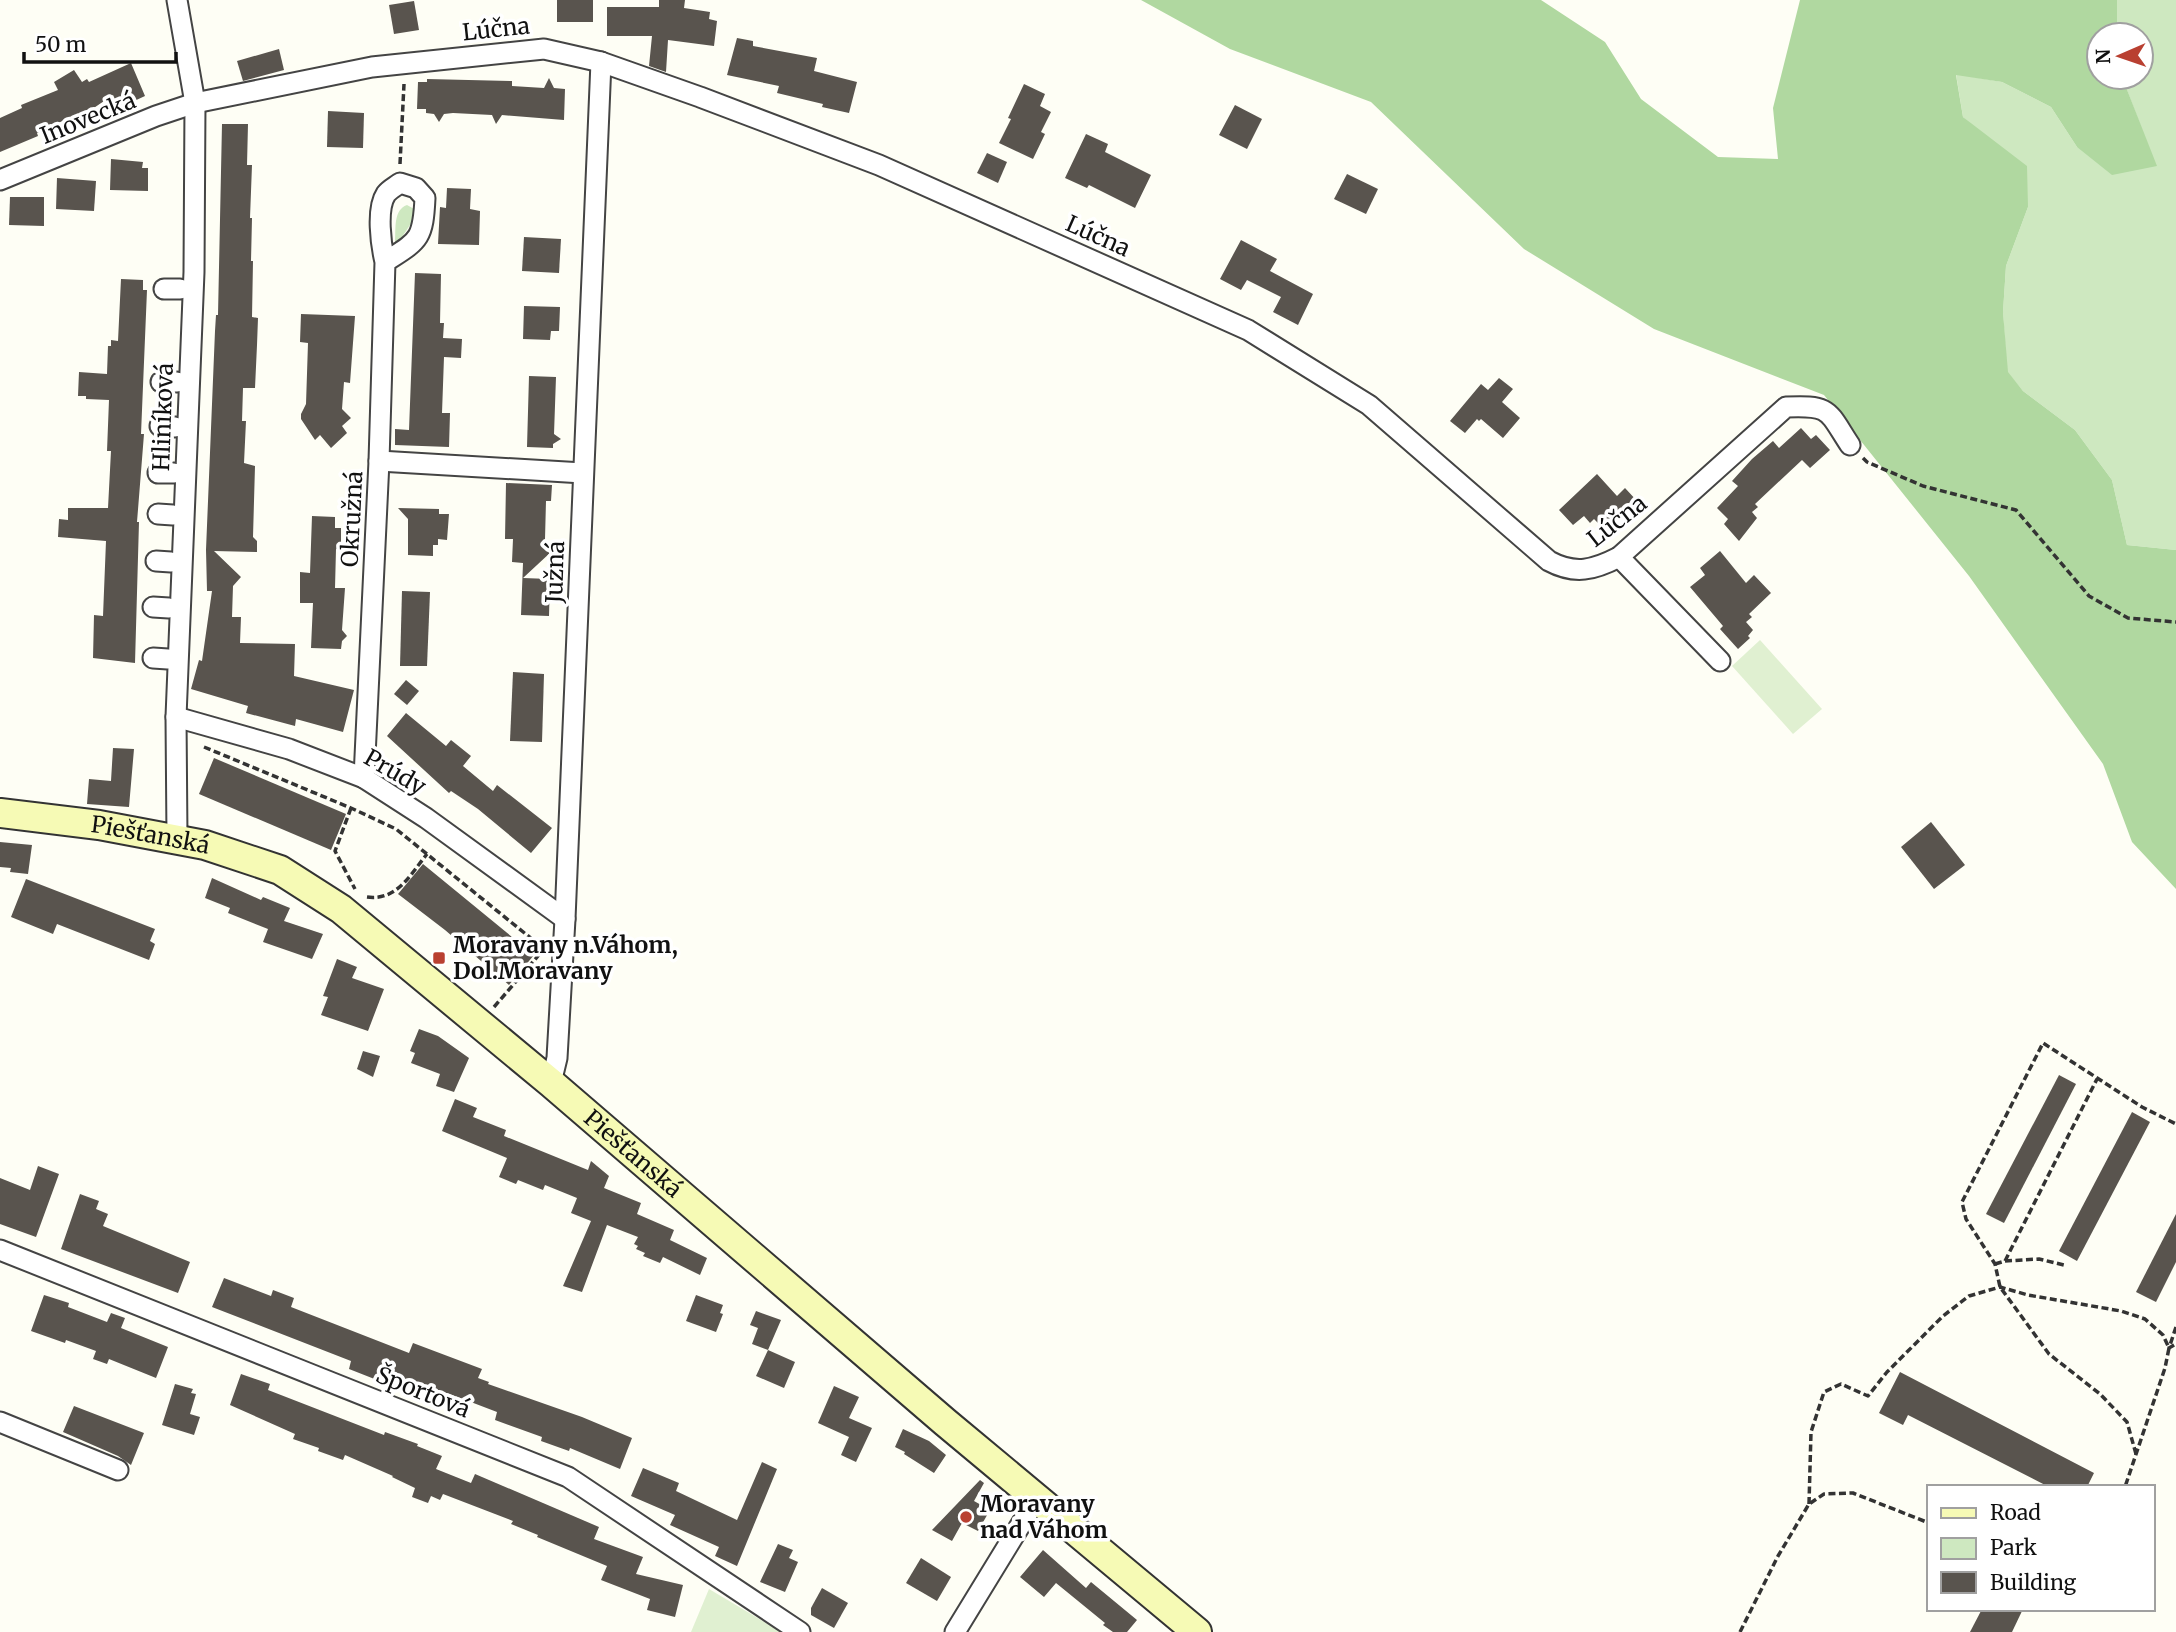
<svg xmlns="http://www.w3.org/2000/svg" width="2176" height="1632" font-family="Merriweather,serif">
	<rect width="100%" height="100%" fill="#fefef5"/>
	<g fill="#cee8c0">
		<polygon points="2117,0 2176,0 2176,550 2127,545 2112,480 2075,430 2023,391 2007,372 2003,312 2006,266 2028,207 1987,138 1963,117 1956,74 2002,82 2051,107 2077,147 2156,166 2122,77 2141,77 2141,35 2117,35"/>
		<path d="M407 205 416 210 414 219 398 243 395 242C396 229 393 210 407 205Z"/>
	</g>
	<polygon fill="#b0d8a0" points="1141,0 1541,0 1605,42 1641,99 1718,157 1778,159 1773,108 1800,0 2117,0 2117,35 2099,35 2099,77 2122,77 2157,166 2112,175 2077,147 2051,107 2002,82 1956,75 1963,117 2027,166 2028,207 2006,266 2003,312 2008,372 2023,391 2075,430 2112,480 2127,545 2176,550 2176,889 2132,842 2103,764 1969,576 1824,395 1654,329 1524,249 1371,102 1230,49"/>
	<g fill="#e0f0d1">
		<polygon points="1760,640 1822,709 1793,734 1732,666"/>
		<polygon points="709,1589 781,1632 691,1632"/>
	</g>
	<g fill="#59544e">
		<rect x="557" y="0" width="36" height="22"/>
		<polygon points="659,0 685,0 684,8 710,12 709,19 717,21 714,46 668,40 666,72 649,66 652,36 607,36 607,7 659,7"/>
		<polygon points="414,1 419,30 394,34 389,5"/>
		<polygon points="737,38 753,41 753,46 817,58 814,71 857,82 849,113 822,107 823,104 777,93 779,86 727,75"/>
		<polygon points="279,49 284,70 243,81 237,61"/>
		<polygon points="131,63 145,96 119,108 113,95 73,122 71,117 37,133 38,136 0,152 0,118 22,108 21,105 58,90 54,82 74,70 82,82 87,79 89,82"/>
		<polygon points="549,78 554,88 565,89 564,120 502,115 496,124 492,115 453,113 444,114 439,122 434,114 426,113 426,109 417,109 418,82 427,82 427,79 512,81 512,86 544,88"/>
		<polygon points="1024,84 1045,94 1040,106 1051,112 1041,132 1045,134 1033,159 999,143 1011,119 1008,118"/>
		<polygon points="1235,105 1262,119 1247,149 1219,135"/>
		<polygon points="328,111 364,113 363,148 327,147"/>
		<polygon points="222,124 248,124 247,165 252,165 250,218 252,218 251,261 253,261 252,317 258,318 257,345 255,388 243,388 242,421 246,421 244,463 255,466 253,537 257,541 257,552 214,551 241,577 233,586 232,617 241,617 240,643 295,644 294,676 354,690 343,732 296,719 295,726 246,713 248,706 191,689 199,660 202,661 212,591 207,591 206,550 215,331 216,315 218,315"/>
		<polygon points="1086,134 1108,144 1105,152 1151,175 1135,208 1089,185 1087,188 1065,178"/>
		<polygon points="987,153 1007,162 998,183 977,173"/>
		<polygon points="111,159 143,162 142,168 148,168 148,191 110,190"/>
		<polygon points="1347,174 1378,189 1366,214 1334,199"/>
		<polygon points="57,178 96,181 94,211 56,209"/>
		<polygon points="447,188 471,189 470,209 480,211 479,245 438,244 440,207 446,208"/>
		<polygon points="10,197 44,197 44,226 9,225"/>
		<polygon points="524,237 561,239 559,273 522,271"/>
		<polygon points="1241,240 1277,259 1270,271 1313,294 1298,325 1273,312 1281,297 1247,280 1241,290 1220,279"/>
		<polygon points="415,273 441,274 440,323 444,323 443,338 462,339 461,358 444,357 442,413 450,413 449,447 395,445 395,429 409,430"/>
		<polygon points="121,279 143,280 143,290 147,290 141,434 144,434 137,522 139,522 135,663 93,658 94,615 103,616 106,541 58,537 59,519 68,520 68,508 108,508 111,451 107,451 109,400 86,399 86,396 78,396 79,372 107,374 108,346 111,346 111,340 118,341"/>
		<polygon points="524,306 560,307 559,331 551,331 550,340 523,339"/>
		<polygon points="301,314 355,316 350,383 344,382 342,409 351,418 342,426 347,433 331,448 320,435 315,440 301,419 301,414 306,404 308,343 300,342"/>
		<polygon points="529,376 556,377 554,434 561,439 553,444 553,448 527,447"/>
		<polygon points="1499,378 1513,389 1502,402 1520,418 1503,438 1481,419 1479,421 1477,419 1465,433 1450,421 1481,384 1488,390"/>
		<polygon points="1801,428 1811,439 1816,435 1830,450 1810,468 1802,460 1755,504 1758,507 1752,512 1757,518 1739,541 1724,524 1728,519 1717,508 1738,486 1732,481 1752,459 1773,441 1779,448"/>
		<polygon points="1597,474 1617,496 1625,488 1638,502 1616,521 1614,519 1604,529 1594,519 1590,523 1584,516 1573,525 1559,510"/>
		<polygon points="506,483 552,485 551,501 546,501 545,539 546,546 551,552 523,578 550,579 549,616 521,615 523,563 512,562 513,539 505,539"/>
		<polygon points="398,508 439,509 439,514 449,514 447,540 438,539 438,545 433,545 433,556 408,555 408,519"/>
		<polygon points="312,516 335,517 335,528 341,528 341,550 336,549 335,588 345,588 342,630 347,636 342,641 341,649 311,648 313,603 300,603 300,572 310,573"/>
		<polygon points="1720,551 1746,583 1754,575 1771,593 1749,614 1752,617 1746,622 1753,630 1748,636 1750,638 1738,649 1720,629 1723,626 1690,587 1705,575 1700,568"/>
		<polygon points="402,591 430,592 427,666 400,666"/>
		<polygon points="513,672 544,674 542,742 510,741"/>
		<polygon points="406,680 419,691 407,705 394,694"/>
		<polygon points="406,713 446,746 451,740 471,756 463,766 493,791 497,785 552,828 531,853 478,809 451,791 449,793 387,736"/>
		<polygon points="113,748 134,749 129,807 87,804 89,779 111,781"/>
		<polygon points="214,758 346,814 331,850 199,794"/>
		<polygon points="1931,822 1965,865 1934,889 1901,847"/>
		<polygon points="0,842 32,845 28,874 10,872 11,868 0,867"/>
		<polygon points="423,864 534,955 509,985 445,930 398,894"/>
		<polygon points="212,878 261,900 263,897 290,908 284,921 323,934 312,959 263,942 268,929 228,913 230,908 205,898"/>
		<polygon points="26,879 155,929 150,941 155,944 149,960 57,924 53,934 11,917"/>
		<polygon points="337,959 357,967 352,978 384,989 368,1031 321,1015 328,997 323,996"/>
		<polygon points="419,1029 438,1036 469,1058 454,1092 436,1086 440,1074 411,1063 415,1053 410,1051"/>
		<polygon points="363,1051 380,1056 373,1077 357,1069"/>
		<polygon points="2059,1075 2076,1084 2004,1223 1986,1214"/>
		<polygon points="455,1099 477,1108 473,1117 506,1130 504,1136 588,1170 591,1161 609,1176 604,1188 641,1203 637,1214 674,1230 670,1240 707,1258 700,1275 663,1257 660,1263 643,1256 645,1253 636,1249 638,1246 634,1244 638,1237 607,1225 582,1292 563,1286 591,1221 571,1213 577,1198 545,1185 543,1190 518,1180 516,1184 499,1177 507,1158 442,1131"/>
		<polygon points="2132,1112 2150,1122 2077,1261 2059,1251"/>
		<polygon points="38,1166 59,1174 36,1237 0,1224 0,1178 30,1190"/>
		<polygon points="80,1194 99,1201 96,1209 108,1214 103,1226 190,1262 178,1293 61,1249"/>
		<polygon points="2176,1214 2176,1262 2156,1302 2136,1292"/>
		<polygon points="224,1278 271,1296 273,1290 294,1298 291,1307 409,1353 413,1343 482,1369 478,1378 489,1382 488,1384 582,1417 632,1438 620,1469 570,1448 569,1451 541,1441 542,1437 495,1420 497,1412 463,1399 416,1382 414,1387 380,1373 377,1380 349,1369 351,1361 212,1307"/>
		<polygon points="44,1295 69,1303 68,1307 107,1322 111,1313 125,1318 121,1328 168,1347 156,1378 109,1359 107,1364 93,1359 96,1351 66,1340 65,1343 31,1331"/>
		<polygon points="696,1295 723,1305 720,1313 723,1314 716,1332 686,1321"/>
		<polygon points="756,1311 781,1320 768,1350 752,1344 758,1328 750,1325"/>
		<polygon points="768,1350 795,1362 784,1388 756,1376"/>
		<polygon points="1900,1372 2094,1473 2087,1487 2049,1487 1908,1415 1903,1425 1879,1413"/>
		<polygon points="241,1374 270,1384 268,1390 384,1435 385,1432 418,1444 417,1446 442,1456 436,1469 471,1483 475,1474 599,1527 594,1539 643,1557 636,1574 683,1585 675,1617 647,1610 650,1599 601,1580 607,1566 537,1537 538,1535 511,1524 513,1521 443,1494 440,1500 431,1496 428,1503 412,1497 415,1488 392,1477 393,1476 345,1455 343,1460 318,1451 319,1448 293,1439 295,1434 230,1405"/>
		<polygon points="175,1384 193,1389 191,1393 196,1394 190,1414 200,1417 194,1435 162,1425"/>
		<polygon points="834,1386 859,1397 849,1418 872,1428 856,1462 841,1455 849,1437 818,1423"/>
		<polygon points="74,1406 144,1433 131,1465 118,1456 63,1432"/>
		<polygon points="903,1429 929,1441 946,1455 934,1473 904,1454 905,1452 895,1447"/>
		<polygon points="762,1462 777,1469 737,1566 715,1556 719,1547 670,1525 675,1515 631,1496 643,1468 679,1483 676,1491 737,1520"/>
		<polygon points="980,1480 984,1483 974,1501 990,1510 978,1531 962,1523 952,1541 932,1530"/>
		<polygon points="778,1544 793,1550 789,1558 798,1562 785,1592 760,1582"/>
		<polygon points="1043,1550 1086,1588 1091,1582 1137,1620 1127,1632 1113,1632 1103,1625 1105,1623 1056,1583 1044,1597 1020,1577"/>
		<polygon points="921,1558 951,1577 937,1601 906,1583"/>
		<polygon points="822,1588 848,1603 834,1628 811,1615 811,1608"/>
		<polygon points="1982,1609 2023,1609 2012,1632 1970,1632"/>
	</g>
	<g fill="none" stroke-linecap="round" stroke-linejoin="round">
		<g stroke="#444" stroke-width="23">
			<g id="street">
				<path d="M0 180 156 116 195 103 372 67 544 49 601 62 700 97 879 165 1248 330 1369 405 1549 561C1575 575 1594 570 1619 557L1786 407C1831 405 1827 410 1850 445"/>
				<polyline points="164,289 180,289"/>
				<polyline points="161,382 177,382"/>
				<polyline points="160,426 175,427"/>
				<polyline points="379,461 583,473"/>
				<polyline points="158,473 174,473"/>
				<polyline points="158,514 173,515"/>
				<polyline points="1619,557 1720,661"/>
				<polyline points="156,561 171,562"/>
				<polyline points="153,607 169,608"/>
				<polyline points="153,658 168,659"/>
				<polyline points="176,717 289,749 364,778 426,818 565,919"/>
				<path d="M364 778 379 461 385 262C419 240 423 240 425 198L416 188 400 183C395 187 390 189 386 194 376 209 381 245 385 262"/>
				<polyline points="177,838 176,717 194,272 195,103 177,0"/>
				<polyline points="551,1083 557,1058 565,919 601,62"/>
				<polyline points="0,1250 568,1477 800,1632"/>
				<polyline points="0,1422 118,1470"/>
				<polyline points="955,1632 1037,1498"/>
			</g>
		</g>
		<g stroke="#333" stroke-width="32">
			<g id="secondary">
				<path id="s1" d="M0 813 99 825 205 845 280 870 341 909 551 1083 945 1422 1197 1632"/>
			</g>
		</g>
		<g stroke="#333" stroke-width="3.5" stroke-dasharray="7 3.5" stroke-linecap="butt">
			<polyline points="400,164 404,84"/>
			<polyline points="1863,458 1867,462 1923,486 2016,510 2089,596 2128,618 2176,622"/>
			<polyline points="204,747 351,808 396,829 543,948"/>
			<polyline points="351,808 335,851 355,889"/>
			<path d="M367 897C397 901 410 875 427 854"/>
			<polyline points="494,1007 544,949"/>
			<polyline points="2005,1261 2039,1259 2064,1265"/>
			<polyline points="1995,1264 2005,1261 2097,1079"/>
			<polyline points="2176,1327 2169,1348 2176,1344"/>
			<polyline points="2136,1454 2127,1422 2100,1394 2049,1354 2000,1287 1995,1264 1966,1219 1962,1202 2043,1043 2142,1107 2176,1124"/>
			<polyline points="1809,1504 1811,1432 1824,1392 1841,1384 1868,1396 1887,1372 1943,1316 1969,1296 2000,1287 2028,1295 2121,1311 2145,1319 2163,1335 2169,1348 2165,1368 2125,1487"/>
			<polyline points="1740,1632 1778,1556 1809,1504 1824,1494 1853,1493 1929,1523"/>
		</g>
		<use href="#street" stroke="#fff" stroke-width="19"/>
		<use href="#secondary" stroke="#f6fab5" stroke-width="28"/>
	</g>
	<g fill="#b94031" stroke="#fff" stroke-width="2.5">
		<rect x="432" y="951" width="14" height="14" rx="3.5"/>
		<circle cx="966" cy="1517" r="7"/>
	</g>
	<g text-anchor="middle" stroke-width="7" stroke-linejoin="round" paint-order="stroke">
		<g font-size="23" fill="#111" stroke="#fff">
			<text transform="translate(496 29) rotate(-6)" y="8">Lúčna</text>
			<text transform="translate(88 118) rotate(-22)" y="8">Inovecká</text>
			<text transform="translate(1098 236) rotate(24)" y="8">Lúčna</text>
			<text transform="translate(163 417) rotate(-88)" y="8">Hliníková</text>
			<text transform="translate(352 519) rotate(-87)" y="8">Okružná</text>
			<text transform="translate(1617 521) rotate(-38)" y="8">Lúčna</text>
			<text transform="translate(555 572) rotate(-88)" y="8">Južná</text>
			<text transform="translate(395 772) rotate(30)" y="8">Prúdy</text>
			<text dy="8" stroke="none"><textPath href="#s1" startOffset="152">Piešťanská</textPath></text>
			<text dy="8" stroke="none"><textPath href="#s1" startOffset="740">Piešťanská</textPath></text>
			<text transform="translate(423 1392) rotate(22)" y="8">Športová</text>
		</g>
		<g font-size="23" font-weight="bold" fill="#111" stroke="#fff" text-anchor="start">
			<text x="453" y="953">Moravany n.Váhom,<tspan x="453" dy="26">Dol.Moravany</tspan></text>
			<text x="980" y="1512">Moravany<tspan x="980" dy="26">nad Váhom</tspan></text>
		</g>
	</g>
	<rect x="1927" y="1485" width="228" height="126" fill="#ffffff" stroke="#a0a0a0" stroke-width="2"/>
	<rect x="1941" y="1508" width="35" height="10" fill="#f6fab5" stroke="#a0a0a0" stroke-width="2"/>
	<text x="1990" y="1520" font-size="21" fill="#111111">Road</text>
	<rect x="1941" y="1538" width="35" height="21" fill="#cee8c0" stroke="#a0a0a0" stroke-width="2"/>
	<text x="1990" y="1555" font-size="21" fill="#111111">Park</text>
	<rect x="1941" y="1572" width="35" height="21" fill="#59544e" stroke="#a0a0a0" stroke-width="2"/>
	<text x="1990" y="1590" font-size="21" fill="#111111">Building</text>
	<g transform="translate(2120 56) rotate(268)"><circle r="33" fill="#ffffff" stroke="#a0a0a0" stroke-width="2"/>
	<path d="M0-5L12 26L0 18L-12 26Z" fill="#b94031"/>
	<text y="-10" font-size="19" font-weight="bold" text-anchor="middle" fill="#111111">N</text>
	</g>
	<path d="M24 52v10h152v-10" fill="none" stroke="#111111" stroke-width="3.5"/>
	<text x="35" y="52" font-size="21" fill="#111111" stroke="#ffffff" stroke-width="5" paint-order="stroke">50 m</text>
</svg>
